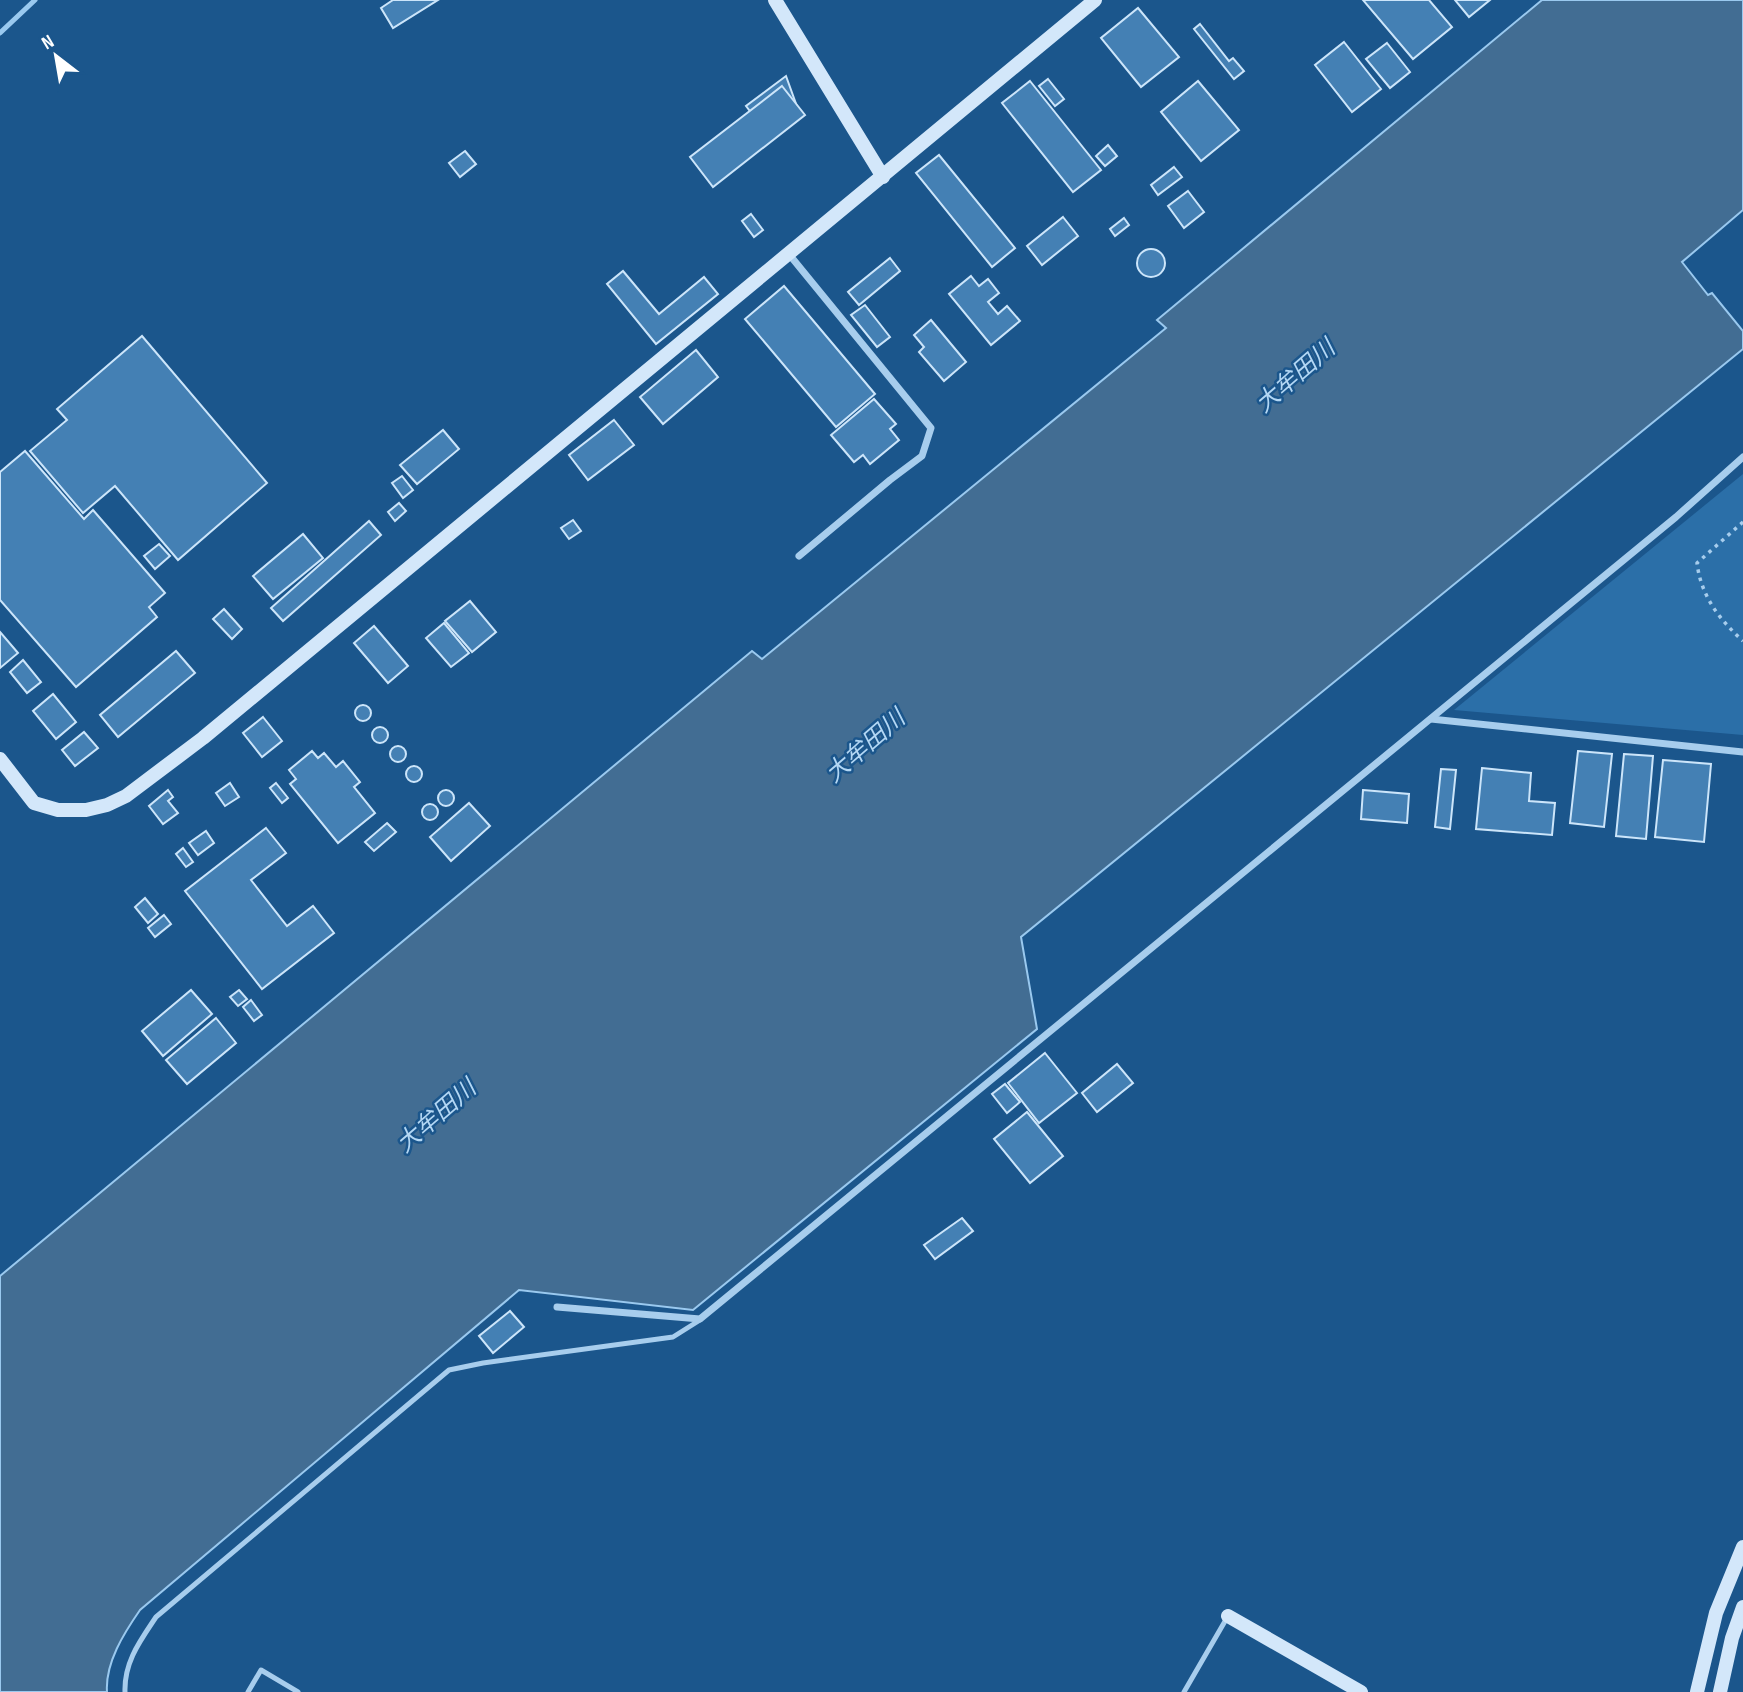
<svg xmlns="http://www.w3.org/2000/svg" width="1743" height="1692" font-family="'Sofia Sans Condensed','Noto Sans JP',sans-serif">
	<rect width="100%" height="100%" fill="#1b568c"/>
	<polygon fill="#2b6fa8" points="1743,474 1743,735 1454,710"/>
	<path fill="#426d93" stroke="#9ac9ef" stroke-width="2" d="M1542 0H1743V210L1682 262 1708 295 1712 293 1743 331V349L1021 937 1037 1029 693 1310 519 1290 140 1610C124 1633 105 1663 107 1692H0V1276L752 651 762 659 1166 328 1157 320Z"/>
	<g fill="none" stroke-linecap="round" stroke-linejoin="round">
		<polyline stroke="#9ac9ef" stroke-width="5" points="0,33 35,0"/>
	</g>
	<g fill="#4480b4" stroke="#cce5fa" stroke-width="2">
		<polygon points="393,0 438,0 393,28 381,8"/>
		<polygon points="1363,0 1429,0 1452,27 1413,59"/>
		<polygon points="1455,0 1490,0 1469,17"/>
		<polygon points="1138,8 1179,57 1141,87 1101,38"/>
		<polygon points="1200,24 1229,61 1233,58 1244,71 1234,79 1194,29"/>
		<polygon points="1344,42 1381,89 1352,112 1315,65"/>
		<polygon points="1387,43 1410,72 1390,88 1366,59"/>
		<polygon points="786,76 800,115 770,137 746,106"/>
		<polygon points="1048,79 1064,99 1055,106 1039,86"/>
		<polygon points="1030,81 1101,170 1073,192 1002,103"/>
		<polygon points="1198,81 1239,130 1201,161 1161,112"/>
		<polygon points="782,86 805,115 713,187 690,157"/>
		<polygon points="1108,145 1117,156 1105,166 1096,156"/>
		<polygon points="465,151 476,164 460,177 449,163"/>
		<polygon points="939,155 1015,248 992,267 916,173"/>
		<polygon points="1174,167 1182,177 1158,195 1151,185"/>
		<polygon points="1188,191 1204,212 1184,228 1168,206"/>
		<polygon points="751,214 763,230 754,237 742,221"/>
		<polygon points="1063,217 1078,236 1042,265 1027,246"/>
		<polygon points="1124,218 1129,225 1115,236 1110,229"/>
		<circle cx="1151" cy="263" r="14"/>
		<polygon points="890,258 900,271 859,305 848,292"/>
		<polygon points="623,271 659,314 704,277 718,294 656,344 607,284"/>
		<polygon points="971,276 979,286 988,279 999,293 988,302 998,314 1007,306 1020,321 991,345 949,294"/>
		<polygon points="784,286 875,394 836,427 745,319"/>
		<polygon points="865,305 890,337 877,347 851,315"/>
		<polygon points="931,320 966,362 944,381 919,352 924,347 914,335"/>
		<polygon points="142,336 267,483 178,560 115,486 83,513 30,451 67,420 57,409"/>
		<polygon points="696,350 718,377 663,424 640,397"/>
		<polygon points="874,399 896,424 890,429 899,440 870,464 863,455 854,462 831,435"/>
		<polygon points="614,420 634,445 588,480 569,455"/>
		<polygon points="443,430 459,449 417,484 400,465"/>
		<polygon points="25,451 84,519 93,510 165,593 149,607 157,617 76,687 0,600 0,472"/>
		<polygon points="402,476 413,490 403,498 392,483"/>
		<polygon points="399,503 406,511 395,521 388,512"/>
		<polygon points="573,520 581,531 569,539 561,528"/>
		<polygon points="369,521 381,535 283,621 271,608"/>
		<polygon points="303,534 323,558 273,599 253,576"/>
		<polygon points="159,544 170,556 155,569 144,556"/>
		<polygon points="470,601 496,632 472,652 445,621"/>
		<polygon points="224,609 242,629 232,639 213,619"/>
		<polygon points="444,623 469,653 451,667 426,638"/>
		<polygon points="374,626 408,666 388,683 354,643"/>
		<polygon points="0,632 18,653 0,668"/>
		<polygon points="176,651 195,673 118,737 100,715"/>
		<polygon points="23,660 41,682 27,693 10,672"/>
		<polygon points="53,694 76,722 56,739 33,711"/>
		<circle cx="363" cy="713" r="8"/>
		<polygon points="263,717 282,741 262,757 243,733"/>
		<circle cx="380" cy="735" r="8"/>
		<polygon points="84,732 98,748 75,766 62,750"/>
		<circle cx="398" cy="754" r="8"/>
		<polygon points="312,751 318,758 324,753 336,767 343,761 360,782 354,787 375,813 338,843 290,784 296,779 289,770"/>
		<polygon points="1578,751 1612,754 1604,827 1570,823"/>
		<polygon points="1624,754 1653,756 1646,839 1616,836"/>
		<polygon points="1663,760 1711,764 1704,842 1655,837"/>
		<circle cx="414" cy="774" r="8"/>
		<polygon points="1482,768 1531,773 1529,801 1555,803 1552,835 1476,829"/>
		<polygon points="1441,769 1456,770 1450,829 1435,827"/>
		<polygon points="230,783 239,797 225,806 216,793"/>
		<polygon points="276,783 288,798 282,803 270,788"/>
		<polygon points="168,790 173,797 168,801 178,813 163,824 149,806"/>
		<polygon points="1363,790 1409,794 1407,823 1361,819"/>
		<circle cx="446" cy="798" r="8"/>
		<polygon points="469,803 490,826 451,861 430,837"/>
		<circle cx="430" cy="812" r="8"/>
		<polygon points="387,823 396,832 374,851 365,842"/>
		<polygon points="266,828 286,853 251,880 287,926 313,906 334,933 262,989 185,891"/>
		<polygon points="206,831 214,843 198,855 189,843"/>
		<polygon points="183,848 193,862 186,867 176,854"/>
		<polygon points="145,898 158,914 148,923 135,907"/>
		<polygon points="164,915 171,924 155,937 148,928"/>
		<polygon points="191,990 212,1014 163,1056 142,1031"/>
		<polygon points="239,990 247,999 238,1006 230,997"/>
		<polygon points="251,1000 262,1015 254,1021 243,1007"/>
		<polygon points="216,1018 236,1043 187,1084 166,1060"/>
		<polygon points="1045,1053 1077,1093 1039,1123 1008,1083"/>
		<polygon points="1117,1064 1133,1083 1097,1112 1082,1093"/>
		<polygon points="1005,1084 1020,1102 1007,1113 992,1094"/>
		<polygon points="1027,1112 1063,1156 1030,1183 994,1139"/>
		<polygon points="962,1218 973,1231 935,1259 924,1245"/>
		<polygon points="510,1311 524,1327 493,1353 479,1336"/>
	</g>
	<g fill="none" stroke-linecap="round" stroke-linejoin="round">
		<path stroke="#a7cded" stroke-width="3.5" stroke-dasharray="3.5 5" stroke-linecap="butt" d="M1743 522 1697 563C1701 596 1719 619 1743 641"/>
		<g stroke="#a7cded" stroke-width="5">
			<path d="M125 1692C124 1662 140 1641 156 1617L449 1370 483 1363 673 1337 700 1320"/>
			<polyline points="248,1692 261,1670 298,1692"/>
			<polyline points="1184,1692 1228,1616"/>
		</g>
		<g stroke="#a7cded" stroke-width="7">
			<polyline points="788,253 931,428 922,456 890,480 799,556"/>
			<polyline points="1431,719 1743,752"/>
			<polyline points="557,1307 700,1319 1676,517 1743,457"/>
		</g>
		<g stroke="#d3e7fa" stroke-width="14">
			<polyline points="775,0 883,177"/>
			<polyline points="0,759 34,803 58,810 86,810 107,805 126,796 203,738 1095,0"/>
			<polyline points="1228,1616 1361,1692"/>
			<polyline points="1697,1692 1716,1613 1743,1547"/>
			<polyline points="1720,1692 1732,1638 1743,1607"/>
		</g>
	</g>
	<g text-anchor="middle" stroke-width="5" stroke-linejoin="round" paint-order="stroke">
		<g font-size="24" font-style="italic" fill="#b3d7f4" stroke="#1b568c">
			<text transform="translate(1295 376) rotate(-41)" y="8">大牟田川</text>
			<text transform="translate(865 746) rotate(-41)" y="8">大牟田川</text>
			<text transform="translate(436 1116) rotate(-41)" y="8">大牟田川</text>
		</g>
	</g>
	<g transform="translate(56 56) rotate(329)" stroke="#1b568c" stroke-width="5" paint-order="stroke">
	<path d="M0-5L12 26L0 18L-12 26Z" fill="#ffffff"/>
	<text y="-10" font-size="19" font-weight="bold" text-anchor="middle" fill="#ffffff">N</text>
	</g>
</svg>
